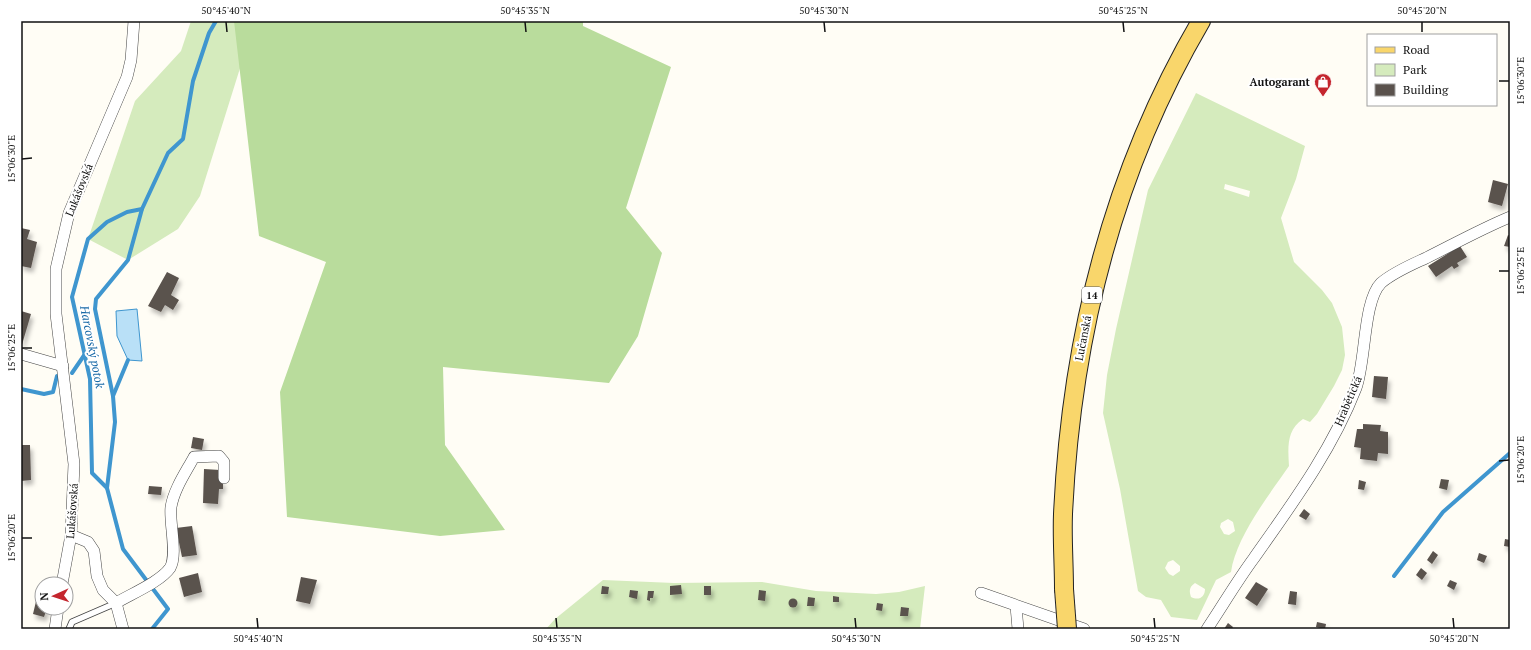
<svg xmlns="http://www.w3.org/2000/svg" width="1531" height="650" font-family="'PT Serif',serif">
	<defs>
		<filter id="shadow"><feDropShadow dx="2.5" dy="4.5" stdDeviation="2" flood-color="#0004"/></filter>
	</defs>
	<rect width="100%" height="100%" fill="#fffdf5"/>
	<g fill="#d5ebbd" fill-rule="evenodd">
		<polygon points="191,21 250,21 246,49 200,196 178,229 128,260 88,239 135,101 181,51"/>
		<path d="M1196 93 1305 146 1296 179 1281 218 1294 262 1322 290 1332 303 1342 327 1345 355 1342 370 1334 386 1317 414 1310 422 1303 419C1286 430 1288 449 1289 466 1269 495 1236 537 1231 572L1216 580 1197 620 1171 617 1161 600 1146 597 1138 591 1120 489 1103 413 1107 375 1116 329 1148 190ZM1225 184 1250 191 1249 197 1224 189ZM1228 519 1233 522 1235 531 1229 535 1224 534 1220 527 1221 523ZM1173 560 1180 566V571L1173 576 1169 574 1165 568 1168 562ZM1195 583 1205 589C1205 597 1199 601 1191 597 1189 591 1189 587 1195 583Z"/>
		<polygon points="603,580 674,583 762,582 816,591 876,594 899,592 925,586 920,629 546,629 555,619"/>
	</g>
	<polygon fill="#b9dc9c" points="234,21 583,21 583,26 671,67 626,208 662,253 638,336 609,383 443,367 445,445 505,530 440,536 287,517 280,392 326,262 259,236"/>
	<polygon fill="#b9e0f7" stroke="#3f96cf" points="137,309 142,361 128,360 117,336 116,311"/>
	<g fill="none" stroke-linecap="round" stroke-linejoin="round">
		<g stroke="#3f96cf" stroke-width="4">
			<polyline points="72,373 85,354"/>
			<polyline points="21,389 44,394 53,392 57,376"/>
			<polyline points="113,396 128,360"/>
			<polyline points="107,488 115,422 113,396 95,309 96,299 128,260 142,209"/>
			<polyline points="1394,576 1443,512 1510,453"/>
			<polyline points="152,629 168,609 123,549 107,488 92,473 90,379 72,297 88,239 107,222 127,212 142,209 168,153 183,139 193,81 209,33 216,21"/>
		</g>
	</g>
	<g fill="#5a524d" filter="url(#shadow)">
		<polygon points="1493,180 1508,184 1502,206 1488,202"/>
		<polygon points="21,228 30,230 27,239 37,242 31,268 21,266"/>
		<polygon points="1508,235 1510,236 1510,247 1504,246"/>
		<polygon points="1460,246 1467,257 1457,263 1459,266 1454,269 1452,266 1436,277 1428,266"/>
		<polygon points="167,272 179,278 171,295 179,300 173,310 165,305 161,312 148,306"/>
		<polygon points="21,311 31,314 21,348"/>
		<polygon points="1374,376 1388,377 1386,399 1372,397"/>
		<polygon points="1363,424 1381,425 1380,431 1388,432 1388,454 1378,453 1377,461 1360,459 1361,448 1354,447 1357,429 1363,429"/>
		<polygon points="193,437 204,439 202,450 191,448"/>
		<polygon points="21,445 30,445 31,480 21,481"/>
		<polygon points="204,469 220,470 219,481 223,481 223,489 219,489 218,504 203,503"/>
		<polygon points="1441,479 1449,480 1447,490 1439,488"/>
		<polygon points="1359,480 1366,482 1364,490 1358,489"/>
		<polygon points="149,486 162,487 161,495 148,494"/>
		<polygon points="1304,509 1310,514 1306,520 1299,516"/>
		<polygon points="192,526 197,555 182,557 176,528"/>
		<polygon points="1505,539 1510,540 1510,547 1504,546"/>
		<polygon points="1433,551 1438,555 1432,564 1427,560"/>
		<polygon points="1479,553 1487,556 1484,563 1477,560"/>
		<polygon points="1421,568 1427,573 1422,580 1416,575"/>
		<polygon points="198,573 202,592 184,597 179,578"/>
		<polygon points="301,577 317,580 310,604 296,601"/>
		<polygon points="1450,580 1457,583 1454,590 1447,586"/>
		<polygon points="1256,582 1268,589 1257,606 1245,598"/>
		<polygon points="681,585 682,594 670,595 670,586"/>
		<polygon points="602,586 609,587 608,594 601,594"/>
		<rect x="704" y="586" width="7" height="9"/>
		<polygon points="630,590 638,591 637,599 629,597"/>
		<polygon points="759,590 766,591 765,601 758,600"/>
		<polygon points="648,591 654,591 653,598 650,598 650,601 647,600"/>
		<polygon points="1290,591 1297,592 1296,605 1288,604"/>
		<polygon points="38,593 42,594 42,608 47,608 44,617 33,614"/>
		<polygon points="833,596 839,597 839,602 833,602"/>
		<polygon points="808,597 815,598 814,606 807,606"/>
		<circle cx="793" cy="603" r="4.5"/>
		<polygon points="877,603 883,604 882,611 876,610"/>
		<polygon points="901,607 909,608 908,616 900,616"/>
		<polygon points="1317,622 1326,624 1325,629 1316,627"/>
		<polygon points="1228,623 1233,627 1232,629 1224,629"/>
	</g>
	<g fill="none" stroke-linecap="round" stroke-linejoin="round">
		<g stroke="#444" stroke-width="7">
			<polyline id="lane" points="69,629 72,622 116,603"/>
		</g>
		<g stroke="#444" stroke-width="12">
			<g id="street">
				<polyline points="21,354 63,366"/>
				<polyline points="71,535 88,542 94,551 97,576 103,590 116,603 123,629"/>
				<polyline points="62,584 71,535 74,464 56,314 56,269 69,213 127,77 131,60 134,21"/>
				<polyline points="981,593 1084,629"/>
				<path d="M116 603C131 594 160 582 170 568 178 555 169 522 171 507 174 489 186 472 194 457L219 456 224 462V478"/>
				<polyline points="1016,606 1018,629"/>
				<polyline points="55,629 58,608"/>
				<path d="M1207 629C1223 605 1237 581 1254 558 1292 504 1332 450 1356 388 1366 361 1363 301 1381 283 1394 272 1411 265 1426 258 1454 244 1481 229 1510 217"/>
			</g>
		</g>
		<g stroke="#222" stroke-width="20">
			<path id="primary" d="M1064 589C1064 564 1062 539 1063 514 1071 341 1113 171 1201 21"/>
		</g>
		<use href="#lane" stroke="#fff" stroke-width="5.5"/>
		<use href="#street" stroke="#fff" stroke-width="11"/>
		<use href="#primary" stroke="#f9d66b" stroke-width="18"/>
		<g stroke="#222" stroke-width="20" stroke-linecap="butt">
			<polyline id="primary-bridge" points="1064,589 1067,629"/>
		</g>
		<use href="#primary-bridge" stroke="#f9d66b" stroke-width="18"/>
	</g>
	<path fill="none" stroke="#111" stroke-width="1.5" d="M226 22 227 32M525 22 526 32M824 22 825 32M1123 22 1124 32M1422 22V32M1499 81H1509M22 159 32 158M1499 271H1509M22 348H32M1499 461 1509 460M22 538H32M257 618 258 628M556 618 557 628M855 618 856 628M1154 618 1155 628M1453 618 1454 628"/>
	<defs>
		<g id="shop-pin" transform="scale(0.9)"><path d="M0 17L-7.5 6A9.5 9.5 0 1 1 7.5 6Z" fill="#c4262e" stroke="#fff"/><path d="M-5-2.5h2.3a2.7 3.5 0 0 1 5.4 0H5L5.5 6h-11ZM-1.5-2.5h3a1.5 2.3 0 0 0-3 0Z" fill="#fff"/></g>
	</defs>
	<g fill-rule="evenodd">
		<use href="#shop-pin" x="1323" y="82"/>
	</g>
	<g text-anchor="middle" stroke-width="4" stroke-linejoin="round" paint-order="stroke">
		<rect fill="#fff" stroke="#585858" stroke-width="1" x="1082" y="287" width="20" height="16" rx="3"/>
		<g font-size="10" font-weight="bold" fill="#111">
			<text x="1092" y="299">14</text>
		</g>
		<g font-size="11" font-weight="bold" fill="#111" stroke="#fff" text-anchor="end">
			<text x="1310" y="86">Autogarant</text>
		</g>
		<g font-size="11" fill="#111" stroke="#fff">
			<text transform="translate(79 190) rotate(-68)" y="4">Lukášovská</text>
			<text transform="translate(1083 338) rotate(-79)" y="4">Lučanská</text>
			<text transform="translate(1348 401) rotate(-67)" y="4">Hrabětická</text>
			<text transform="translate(72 511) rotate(-86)" y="4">Lukášovská</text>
		</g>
		<g font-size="12" font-style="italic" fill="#1768a6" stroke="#fff">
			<text transform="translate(92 347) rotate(79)" y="4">Harcovský potok</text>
		</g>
	</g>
	<rect width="1531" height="650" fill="none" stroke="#ffffff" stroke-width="44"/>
	<rect x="1367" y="34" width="130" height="72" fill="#ffffff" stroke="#a0a0a0"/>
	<rect x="1375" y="47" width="20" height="6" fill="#f9d66b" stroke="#a0a0a0"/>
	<text x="1403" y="54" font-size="12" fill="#111111">Road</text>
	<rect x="1375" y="64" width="20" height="12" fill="#d5ebbd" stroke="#a0a0a0"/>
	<text x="1403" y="74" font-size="12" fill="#111111">Park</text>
	<rect x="1375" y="84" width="20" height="12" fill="#5a524d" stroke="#a0a0a0"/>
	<text x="1403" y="94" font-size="12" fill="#111111">Building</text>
	<g transform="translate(54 596) rotate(267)"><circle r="19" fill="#ffffff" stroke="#a0a0a0"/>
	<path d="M0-3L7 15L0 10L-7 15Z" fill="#c4262e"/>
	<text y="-6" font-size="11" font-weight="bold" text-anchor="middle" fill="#111111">N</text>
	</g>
	<rect x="22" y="22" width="1487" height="606" fill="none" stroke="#111" stroke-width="1.5"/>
	<g font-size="10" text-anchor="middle" fill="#111">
		<text x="226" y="14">50°45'40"N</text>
		<text x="525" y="14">50°45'35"N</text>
		<text x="824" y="14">50°45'30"N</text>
		<text x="1123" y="14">50°45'25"N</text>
		<text x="1422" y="14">50°45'20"N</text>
		<text transform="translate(1520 81) rotate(-90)" y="4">15°06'30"E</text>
		<text transform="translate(11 159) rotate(-90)" y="4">15°06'30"E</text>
		<text transform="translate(1520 271) rotate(-90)" y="4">15°06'25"E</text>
		<text transform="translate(11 348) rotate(-90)" y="4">15°06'25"E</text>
		<text transform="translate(1520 460) rotate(-90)" y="4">15°06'20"E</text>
		<text transform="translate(11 538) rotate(-90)" y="4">15°06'20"E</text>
		<text x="258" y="642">50°45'40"N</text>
		<text x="557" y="642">50°45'35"N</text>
		<text x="856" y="642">50°45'30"N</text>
		<text x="1155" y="642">50°45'25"N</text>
		<text x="1454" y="642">50°45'20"N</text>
	</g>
</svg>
